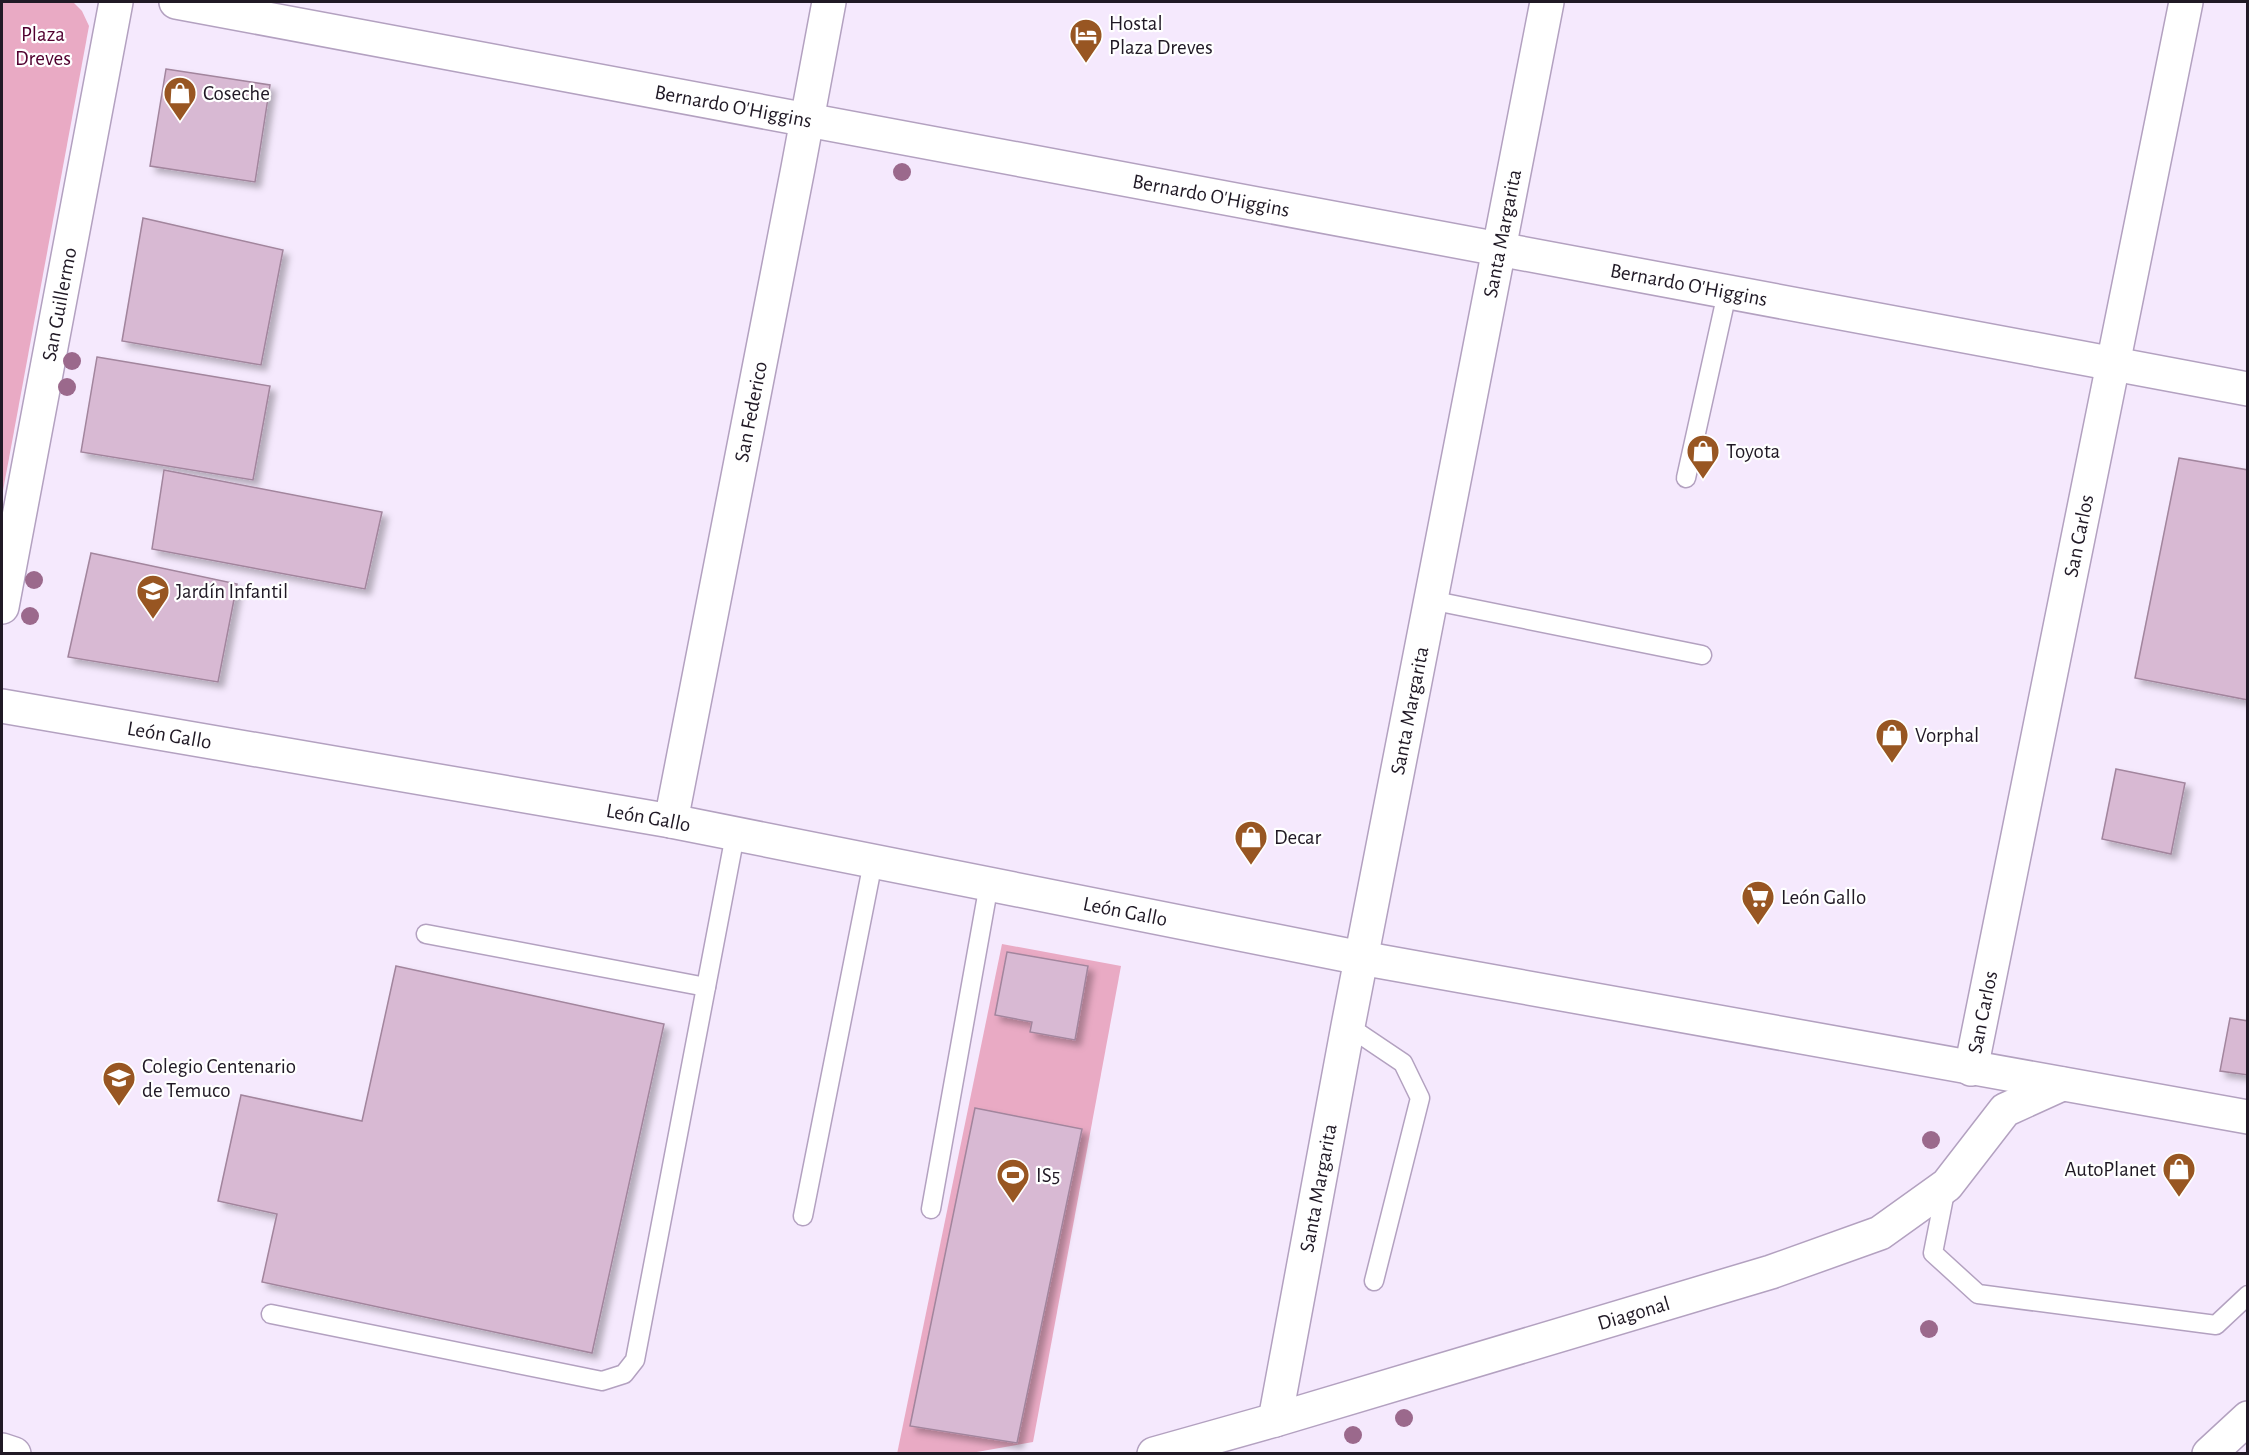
<svg xmlns="http://www.w3.org/2000/svg" width="2249" height="1455" font-family="'Alegreya Sans',sans-serif">
	<defs>
		<filter id="shadow"><feDropShadow dx="5.5" dy="5.5" stdDeviation="3" flood-color="#0004"/></filter>
	</defs>
	<rect width="100%" height="100%" fill="#f5e9fd"/>
	<g fill="#e9aac4">
		<polygon points="2,2 73,2 82,11 89,26 2,496"/>
		<polygon points="1002,944 1121,966 1033,1442 971,1453 897,1454"/>
	</g>
	<g fill="#d8b9d3" stroke="#a2859d" stroke-width="1.5" filter="url(#shadow)">
		<polygon points="166,69 270,85 255,182 150,166"/>
		<polygon points="143,218 283,250 261,365 122,341"/>
		<polygon points="97,357 270,386 253,480 81,452"/>
		<polygon points="2179,458 2248,470 2248,700 2135,678"/>
		<polygon points="164,470 382,512 365,589 152,549"/>
		<polygon points="91,553 237,584 218,682 68,657"/>
		<polygon points="2116,769 2185,783 2171,854 2102,839"/>
		<polygon points="1007,952 1088,966 1075,1040 1030,1032 1032,1022 995,1015"/>
		<polygon points="396,966 664,1024 592,1353 262,1282 277,1214 218,1201 241,1095 362,1121"/>
		<polygon points="2230,1018 2248,1021 2248,1075 2220,1071"/>
		<polygon points="975,1108 1082,1129 1017,1443 910,1426"/>
	</g>
	<g fill="none" stroke-linecap="round" stroke-linejoin="round">
		<g stroke="#b3a1c0" stroke-width="21">
			<g id="lane">
				<polyline points="1686,478 1727,293"/>
				<polyline points="1430,600 1702,655"/>
				<polyline points="426,934 706,987"/>
				<polyline points="1348,1026 1403,1063 1420,1098 1374,1281"/>
				<polyline points="1946,1187 1933,1253 1978,1294 2216,1325 2248,1295"/>
				<polyline points="931,1209 989,884"/>
				<polyline points="803,1216 873,862"/>
				<polyline points="271,1314 602,1381 624,1374 635,1360 735,835"/>
			</g>
		</g>
		<g stroke="#b3a1c0" stroke-width="36">
			<g id="street">
				<path id="s1" d="M2 607 116 2"/>
				<path id="s2" d="M671 821 798 168 829 2"/>
				<path id="s3" d="M1971 1069 2186 2"/>
				<path id="s4" d="M1275 1420 1348 1026 1547 2"/>
			</g>
		</g>
		<g stroke="#b3a1c0" stroke-width="36">
			<g id="secondary">
				<path id="s5" d="M176 2 2248 389"/>
				<path id="s6" d="M2 706 671 821 1361 958 2248 1117"/>
				<polyline points="2,1450 14,1454"/>
				<path id="s7" d="M1154 1454 1275 1420 1771 1272 1880 1233 1947 1185 2005 1110 2062 1084"/>
			</g>
		</g>
		<g stroke="#b3a1c0" stroke-width="36">
			<polyline id="primary" points="2209,1454 2248,1418"/>
		</g>
		<use href="#lane" stroke="#fff" stroke-width="18"/>
		<use href="#street" stroke="#fff" stroke-width="33"/>
		<use href="#secondary" stroke="#fff" stroke-width="33"/>
		<use href="#primary" stroke="#fff" stroke-width="33"/>
	</g>
	<g fill="#9b698c">
		<circle cx="902" cy="172" r="9"/>
		<circle cx="72" cy="361" r="9"/>
		<circle cx="67" cy="387" r="9"/>
		<circle cx="34" cy="580" r="9"/>
		<circle cx="30" cy="616" r="9"/>
		<circle cx="1931" cy="1140" r="9"/>
		<circle cx="1929" cy="1329" r="9"/>
		<circle cx="1404" cy="1418" r="9"/>
		<circle cx="1353" cy="1435" r="9"/>
	</g>
	<defs>
		<g id="hotel-pin" transform="scale(1.725)"><path d="M0 17L-7.5 6A9.5 9.5 0 1 1 7.5 6Z" fill="#985622" stroke="#fff"/><path d="M-6-4.5h1.5V1H6V5H4.5V3h-9V5H-6ZM-4 0a1.8 1.8 0 1 1 3.6 0ZM.5 0V-2.5h3Q6-2.5 6 0Z" fill="#fff"/></g>
		<g id="shop-pin" transform="scale(1.725)"><path d="M0 17L-7.5 6A9.5 9.5 0 1 1 7.5 6Z" fill="#985622" stroke="#fff"/><path d="M-5-2.5h2.3a2.7 3.5 0 0 1 5.4 0H5L5.5 6h-11ZM-1.5-2.5h3a1.5 2.3 0 0 0-3 0Z" fill="#fff"/></g>
		<g id="school-pin" transform="scale(1.725)"><path d="M0 17L-7.5 6A9.5 9.5 0 1 1 7.5 6Z" fill="#985622" stroke="#fff"/><path d="M0-5L7-2L0 1L-7-2ZM-4 1L0 2.5L4 1V4Q0 6-4 4Z" fill="#fff"/></g>
		<g id="supermarket-pin" transform="scale(1.725)"><path d="M0 17L-7.5 6A9.5 9.5 0 1 1 7.5 6Z" fill="#985622" stroke="#fff"/><path d="M-6-5.5h2.5l.6 2H6L4.5 2H-2.5L-4.4-4H-6ZM-1.5 3.2a1.3 1.3 0 1 0 .1 0ZM3 3.2a1.3 1.3 0 1 0 .1 0Z" fill="#fff"/></g>
		<g id="stadium-pin" transform="scale(1.725)"><path d="M0 17L-7.5 6A9.5 9.5 0 1 1 7.5 6Z" fill="#985622" stroke="#fff"/><path d="M0-5a6.5 5 0 1 0 0 10a6.5 5 0 1 0 0-10ZM-3.5-1.8h7v3.6h-7Z" fill="#fff"/></g>
	</defs>
	<g fill-rule="evenodd">
		<use href="#hotel-pin" x="1086" y="35"/>
		<use href="#shop-pin" x="180" y="93"/>
		<use href="#shop-pin" x="1703" y="451"/>
		<use href="#school-pin" x="153" y="591"/>
		<use href="#shop-pin" x="1892" y="735"/>
		<use href="#shop-pin" x="1251" y="837"/>
		<use href="#supermarket-pin" x="1758" y="897"/>
		<use href="#school-pin" x="119" y="1078"/>
		<use href="#shop-pin" x="2179" y="1169"/>
		<use href="#stadium-pin" x="1013" y="1175"/>
	</g>
	<g text-anchor="middle" stroke-width="4.5" stroke-linejoin="round" paint-order="stroke">
		<g font-size="21" fill="#201925" stroke="#fff" text-anchor="start">
			<text x="1109" y="30">Hostal<tspan x="1109" dy="24">Plaza Dreves</tspan></text>
			<text x="203" y="100">Coseche</text>
			<text x="1726" y="458">Toyota</text>
			<text x="176" y="598">Jardín Infantil</text>
			<text x="1915" y="742">Vorphal</text>
			<text x="1274" y="844">Decar</text>
			<text x="1781" y="904">León Gallo</text>
			<text x="142" y="1073">Colegio Centenario<tspan x="142" dy="24">de Temuco</tspan></text>
			<text x="2156" y="1176" text-anchor="end">AutoPlanet</text>
			<text x="1036" y="1182">IS5</text>
		</g>
		<g font-size="21" fill="#51002f" stroke="#fff">
			<text x="43" y="41">Plaza<tspan x="43" dy="24">Dreves</tspan></text>
		</g>
		<g font-size="21" fill="#201925" stroke="#fff">
			<text dy="7" stroke="none"><textPath href="#s5" startOffset="567">Bernardo O'Higgins</textPath></text>
			<text dy="7" stroke="none"><textPath href="#s5" startOffset="1053">Bernardo O'Higgins</textPath></text>
			<text dy="7" stroke="none"><textPath href="#s4" startOffset="1208">Santa Margarita</textPath></text>
			<text dy="7" stroke="none"><textPath href="#s5" startOffset="1539">Bernardo O'Higgins</textPath></text>
			<text dy="7" stroke="none"><textPath href="#s1" startOffset="308">San Guillermo</textPath></text>
			<text dy="7" stroke="none"><textPath href="#s2" startOffset="417">San Federico</textPath></text>
			<text dy="7" stroke="none"><textPath href="#s3" startOffset="544">San Carlos</textPath></text>
			<text dy="7" stroke="none"><textPath href="#s4" startOffset="722">Santa Margarita</textPath></text>
			<text dy="7" stroke="none"><textPath href="#s6" startOffset="170">León Gallo</textPath></text>
			<text dy="7" stroke="none"><textPath href="#s6" startOffset="656">León Gallo</textPath></text>
			<text dy="7" stroke="none"><textPath href="#s6" startOffset="1142">León Gallo</textPath></text>
			<text dy="7" stroke="none"><textPath href="#s3" startOffset="58">San Carlos</textPath></text>
			<text dy="7" stroke="none"><textPath href="#s4" startOffset="236">Santa Margarita</textPath></text>
			<text dy="7" stroke="none"><textPath href="#s7" startOffset="500">Diagonal</textPath></text>
		</g>
	</g>
	<rect width="2249" height="1455" fill="none" stroke="#201925" stroke-width="6"/>
</svg>
